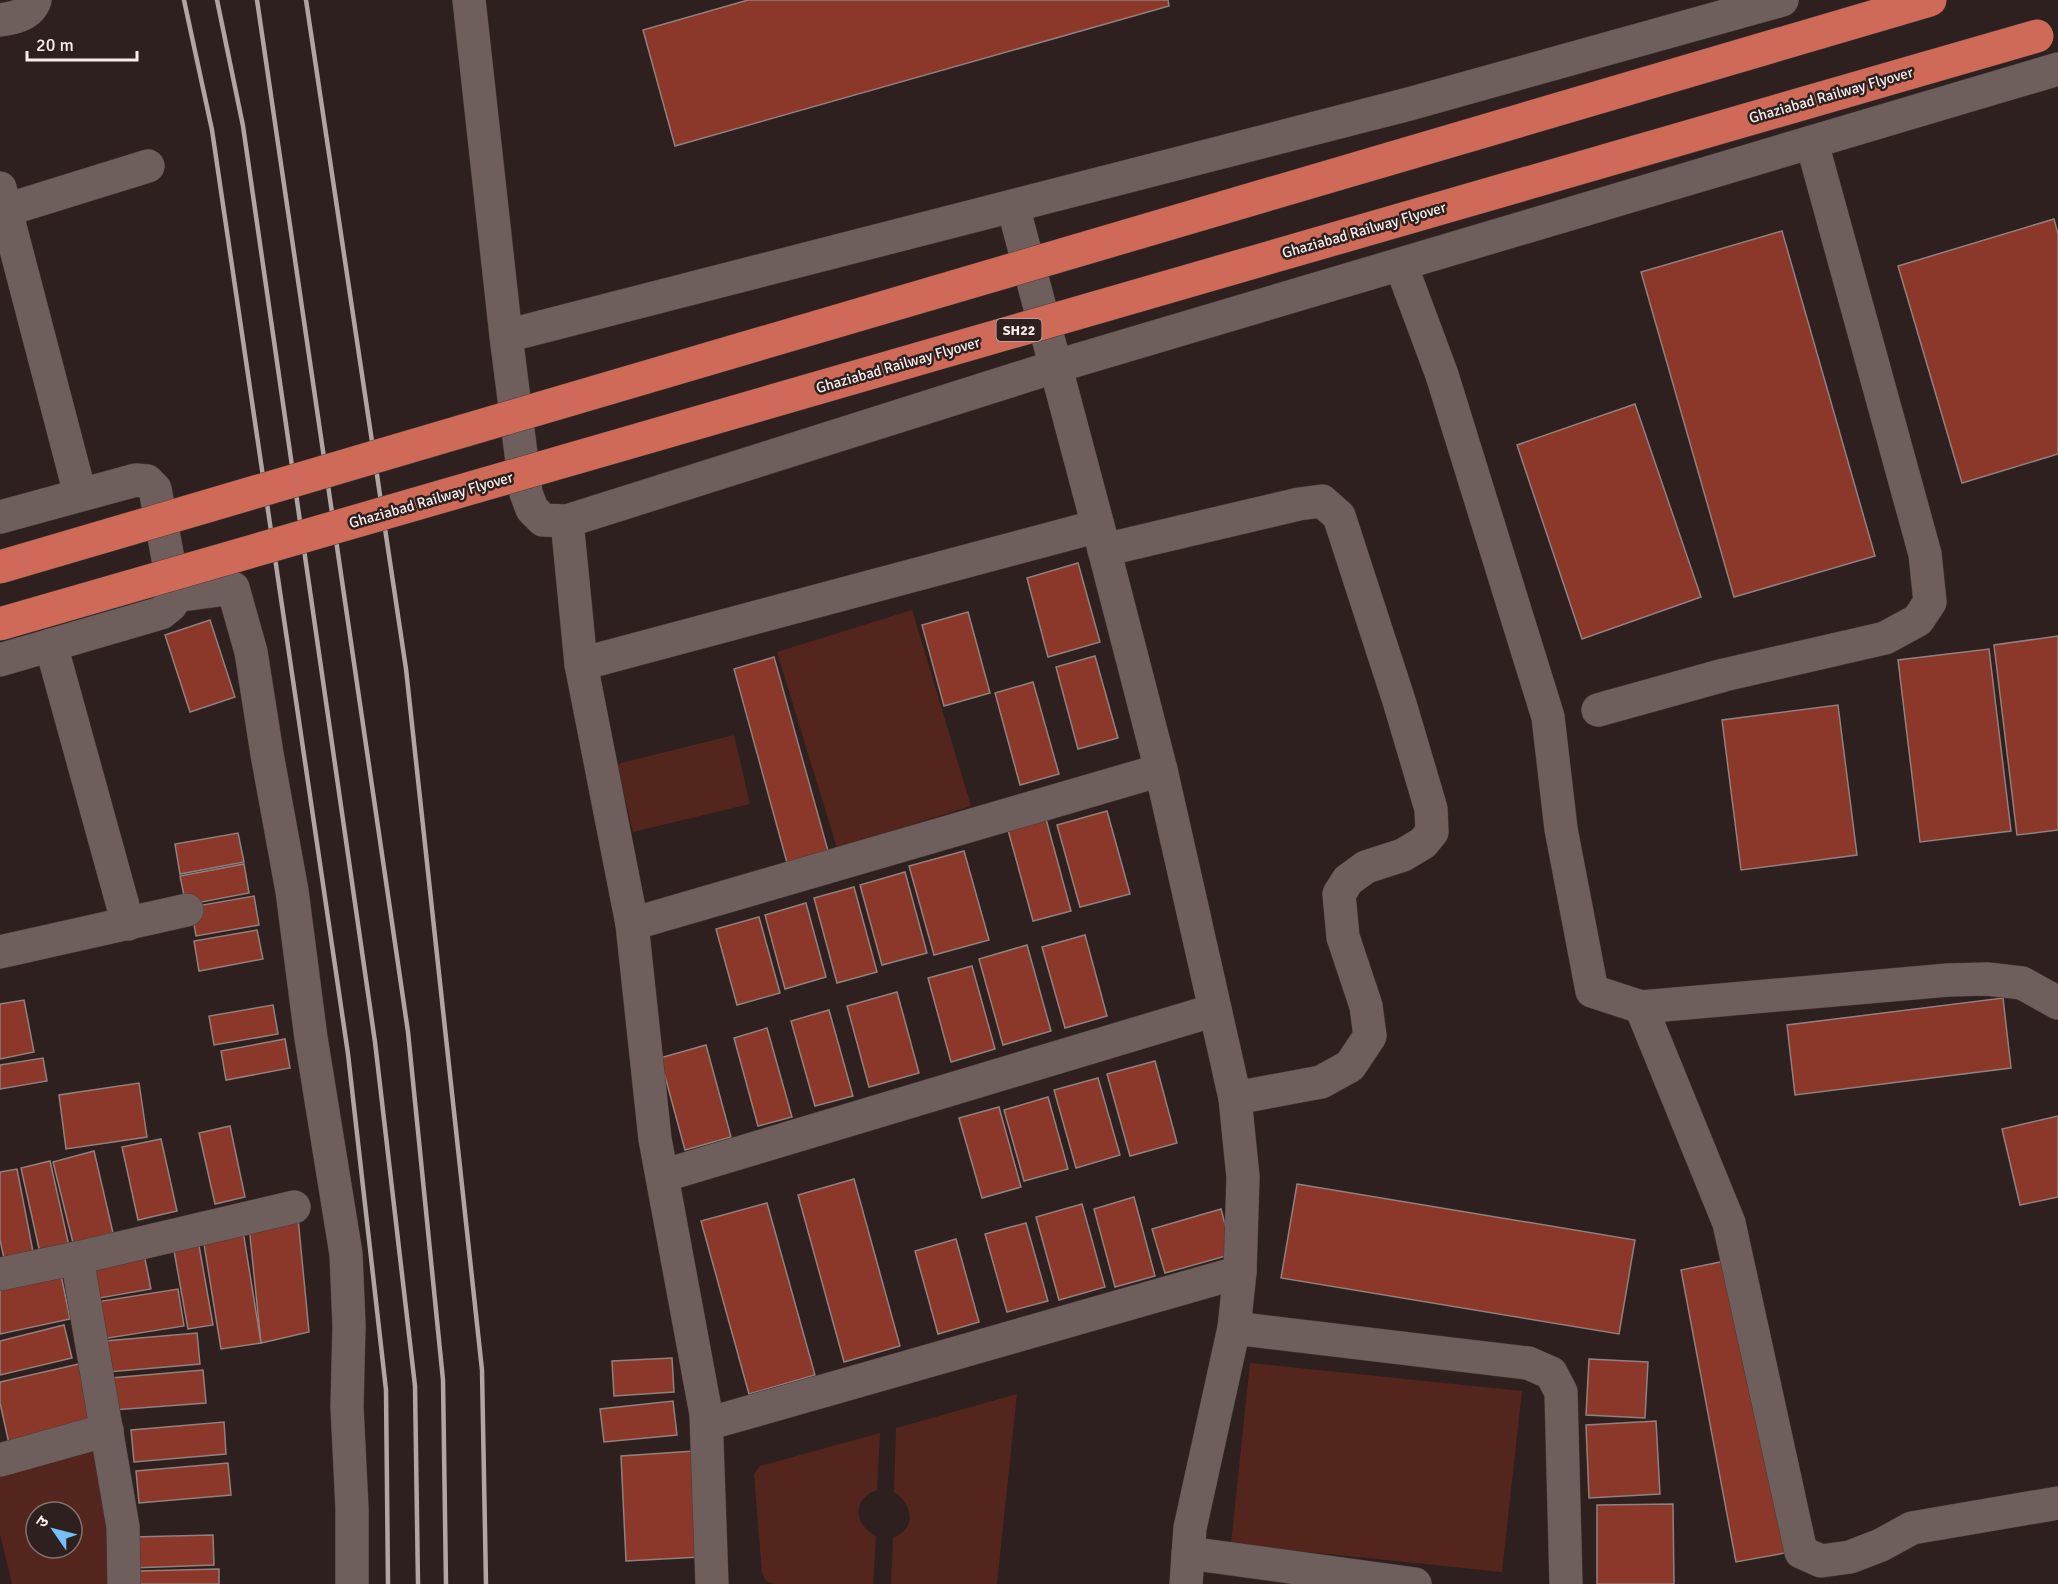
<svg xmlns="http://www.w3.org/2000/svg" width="2058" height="1584" font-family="Signika,'Noto Sans Devanagari',sans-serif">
	<rect width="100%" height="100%" fill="#2d201e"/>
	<g fill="#54251d" fill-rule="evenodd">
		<polygon points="912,610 971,806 837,848 777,652"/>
		<polygon points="734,735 750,804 633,832 617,764"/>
		<polygon points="1250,1363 1522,1391 1502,1572 1231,1544"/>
		<path d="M1017 1394 997 1584H891L893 1538C897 1536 902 1533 905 1530 916 1517 906 1499 894 1492L896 1428Z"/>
		<path d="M880 1433 877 1490C852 1499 853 1524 876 1536L873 1584H774L766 1581 762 1573 754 1474 760 1466Z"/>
		<path d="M102 1446 108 1584H12L0 1534V1471ZM36 1512H72V1548H36Z"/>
	</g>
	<g fill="#8b3729" stroke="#91817e" stroke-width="1.5">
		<polygon points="748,0 1168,0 1169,6 675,146 643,30"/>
		<polygon points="2054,219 2058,234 2058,454 1962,483 1898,266"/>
		<polygon points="1782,231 1875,556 1734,597 1641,272"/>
		<polygon points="1635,404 1701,597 1582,639 1517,445"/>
		<polygon points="1078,563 1100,642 1048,657 1027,578"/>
		<polygon points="968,612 990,693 944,706 922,625"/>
		<polygon points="210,620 235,697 190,712 165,635"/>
		<polygon points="2058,636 2058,830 2017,835 1994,645"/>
		<polygon points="1989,649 2011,831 1920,842 1898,660"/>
		<polygon points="1095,656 1118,738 1078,749 1056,667"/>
		<polygon points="774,657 830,858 789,870 734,669"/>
		<polygon points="1033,682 1059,774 1020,785 995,693"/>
		<polygon points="1838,705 1857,855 1741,870 1722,720"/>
		<polygon points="1107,811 1130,894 1080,907 1057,825"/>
		<polygon points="1046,819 1071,911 1033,921 1008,830"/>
		<polygon points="238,833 244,862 180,874 175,844"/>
		<polygon points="964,851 989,940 934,955 909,866"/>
		<polygon points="244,864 249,893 186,905 180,876"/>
		<polygon points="905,872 927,953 882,965 860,885"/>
		<polygon points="854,887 877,972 837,983 814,898"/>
		<polygon points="254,896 259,925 196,936 191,907"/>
		<polygon points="806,903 826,977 785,989 765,915"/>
		<polygon points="759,917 780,993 737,1005 716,929"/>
		<polygon points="257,930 263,959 199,971 194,941"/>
		<polygon points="1085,935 1107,1016 1065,1028 1042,947"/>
		<polygon points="1027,945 1051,1031 1003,1045 979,959"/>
		<polygon points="972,966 995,1049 951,1062 928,978"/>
		<polygon points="897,992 919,1073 869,1087 847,1006"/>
		<polygon points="2003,998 2011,1068 1795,1095 1787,1025"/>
		<polygon points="24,1000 34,1052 0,1059 0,1004"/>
		<polygon points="273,1005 278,1034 214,1045 209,1016"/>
		<polygon points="829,1010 853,1096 815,1106 791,1021"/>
		<polygon points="767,1028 792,1117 758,1126 734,1038"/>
		<polygon points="285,1039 290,1068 226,1080 221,1051"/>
		<polygon points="706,1045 731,1137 685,1150 660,1058"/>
		<polygon points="43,1058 47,1081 0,1089 0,1065"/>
		<polygon points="1155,1061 1177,1143 1130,1156 1107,1074"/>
		<polygon points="1098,1078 1120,1155 1076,1168 1054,1090"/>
		<polygon points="139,1083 147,1137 66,1149 59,1095"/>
		<polygon points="1048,1097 1068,1169 1024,1181 1004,1110"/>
		<polygon points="999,1107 1021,1187 982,1198 959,1118"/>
		<polygon points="2058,1116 2058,1197 2020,1205 2002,1129"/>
		<polygon points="230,1126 245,1197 215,1204 199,1133"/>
		<polygon points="161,1139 177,1211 138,1220 122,1147"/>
		<polygon points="94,1151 113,1233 73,1243 53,1162"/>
		<polygon points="50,1161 69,1246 40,1253 21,1168"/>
		<polygon points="17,1169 34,1257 5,1263 0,1240 0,1172"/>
		<polygon points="854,1179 900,1346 844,1362 798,1195"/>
		<polygon points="1297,1184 1635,1240 1619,1334 1281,1278"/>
		<polygon points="1134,1197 1155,1276 1115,1287 1094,1209"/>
		<polygon points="767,1203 815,1375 749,1394 701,1221"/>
		<polygon points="1082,1204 1105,1287 1059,1300 1036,1217"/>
		<polygon points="1221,1209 1233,1254 1165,1273 1152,1229"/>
		<polygon points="298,1218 309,1332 261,1343 249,1226"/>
		<polygon points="1026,1223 1048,1301 1007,1312 985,1234"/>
		<polygon points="243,1231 261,1343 221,1349 203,1238"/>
		<polygon points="956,1239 979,1322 938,1334 915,1251"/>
		<polygon points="198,1240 213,1325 188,1329 173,1245"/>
		<polygon points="144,1254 151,1289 94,1299 88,1265"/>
		<polygon points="1730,1260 1785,1553 1736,1562 1681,1270"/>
		<polygon points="61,1275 70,1319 0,1334 0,1287"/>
		<polygon points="178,1289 184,1326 102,1339 96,1302"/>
		<polygon points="64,1325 72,1358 0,1375 0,1341"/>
		<polygon points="197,1333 200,1364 108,1372 105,1341"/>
		<polygon points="672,1358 674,1392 614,1396 612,1361"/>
		<polygon points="1589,1359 1648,1362 1645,1418 1586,1415"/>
		<polygon points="79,1364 94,1430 10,1448 0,1403 0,1382"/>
		<polygon points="203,1370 206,1403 113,1410 111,1378"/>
		<polygon points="673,1401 677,1435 604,1442 600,1409"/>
		<polygon points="1656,1421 1660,1494 1589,1498 1586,1425"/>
		<polygon points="224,1422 226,1454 134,1462 131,1430"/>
		<polygon points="694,1451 700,1557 626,1561 621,1456"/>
		<polygon points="228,1463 231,1495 139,1503 136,1471"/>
		<polygon points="1673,1504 1674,1584 1597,1584 1597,1505"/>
		<polygon points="213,1535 214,1565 132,1568 131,1537"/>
		<polygon points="219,1569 219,1584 139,1584 139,1571"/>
	</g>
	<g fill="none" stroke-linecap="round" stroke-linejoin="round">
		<g stroke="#473c3a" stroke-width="34">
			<g id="minor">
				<polyline points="469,0 506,336"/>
				<polyline points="1782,0 1409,104 506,336 526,493 532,509 543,520 567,521 1057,366 2058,69"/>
				<path d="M0 20C14 18 30 15 35 0"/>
				<polyline points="0,188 80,494"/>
				<polyline points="6,210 148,166"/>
				<polyline points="1401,265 1442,375 1548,717 1561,829 1592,991 1641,1007 1729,1223 1801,1552 1821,1561 1850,1557 1881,1545 1912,1528 2058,1503"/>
				<polyline points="0,517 136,480 147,481 155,489 175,596 171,605 161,613 0,660"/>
				<polyline points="567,521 581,664 632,924 655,1139 706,1414 712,1584"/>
				<polyline points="1098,526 1161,770 1210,987 1235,1098 1243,1177 1240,1272 1234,1328 1190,1528 1186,1584"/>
				<polyline points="1104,550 1299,504 1322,501 1339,516 1400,704 1431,809 1432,832 1423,843 1403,855 1366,867 1348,880 1339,894 1343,937 1366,1006 1370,1036 1350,1066 1321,1082 1235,1098"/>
				<polyline points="175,596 233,588 251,652 267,754 292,891 311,1038 346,1254 349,1325 347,1407 352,1508 352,1584"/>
				<polyline points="51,645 128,924"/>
				<polyline points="581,664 1098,526 1013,206"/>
				<polyline points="1598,710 1724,675 1885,638 1918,620 1930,602 1925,554 1812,143"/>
				<polyline points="632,924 1161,770"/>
				<polyline points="0,952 187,910"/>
				<polyline points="1641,1007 1948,980 1987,979 2022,983 2058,1003"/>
				<polyline points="662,1176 1215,1010"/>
				<polyline points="77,1258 123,1527 124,1584"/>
				<polyline points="0,1274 77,1258 294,1207"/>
				<polyline points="1234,1328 1528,1363 1551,1373 1561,1392 1566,1584"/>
				<polyline points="707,1424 1240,1272"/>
				<polyline points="0,1460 107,1430"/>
				<polyline points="1188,1553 1415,1584"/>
			</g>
		</g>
		<use href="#minor" stroke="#6f5f5c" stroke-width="33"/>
		<g stroke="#b0a5a3" stroke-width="4.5">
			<polyline points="184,0 212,130 348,1054 386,1390 388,1584"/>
			<polyline points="217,0 243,126 375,1042 415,1386 418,1584"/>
			<polyline points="257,0 408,1032 443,1380 446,1584"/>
			<polyline points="306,0 406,669 482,1370 486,1584"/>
		</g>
		<g stroke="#473c3a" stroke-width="34" stroke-linecap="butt">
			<g id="highway-bridge">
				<polyline points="0,567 1930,0"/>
				<polyline points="0,624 2037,36"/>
			</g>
		</g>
		<use href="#highway-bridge" stroke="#cf6a58" stroke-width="33"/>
	</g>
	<g text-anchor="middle" stroke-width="5" stroke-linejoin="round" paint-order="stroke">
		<rect fill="#2d201e" stroke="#bab0ae" stroke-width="1.5" x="996.5" y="319" width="45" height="22" rx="4.5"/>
		<g font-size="14" font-weight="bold" fill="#f7edeb">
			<text x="1019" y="335">SH22</text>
		</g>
		<g font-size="15" fill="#f7edeb" stroke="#2d201e">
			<text transform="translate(1831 95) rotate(-16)" y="5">Ghaziabad Railway Flyover</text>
			<text transform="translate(1364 230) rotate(-16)" y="5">Ghaziabad Railway Flyover</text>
			<text transform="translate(898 365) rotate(-16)" y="5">Ghaziabad Railway Flyover</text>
			<text transform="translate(431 500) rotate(-16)" y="5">Ghaziabad Railway Flyover</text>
		</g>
	</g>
	<g transform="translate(54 1530) rotate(305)"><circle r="28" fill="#2d201e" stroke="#7e7270" stroke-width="1.5"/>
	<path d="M0-4.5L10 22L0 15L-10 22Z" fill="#75c0f6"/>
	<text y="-9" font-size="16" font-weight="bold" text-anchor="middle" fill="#f7edeb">उ</text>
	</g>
	<path d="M27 51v9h110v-9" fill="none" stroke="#f7edeb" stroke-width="3"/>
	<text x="36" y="51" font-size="18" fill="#f7edeb" stroke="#2d201e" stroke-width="4.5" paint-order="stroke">20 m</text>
</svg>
